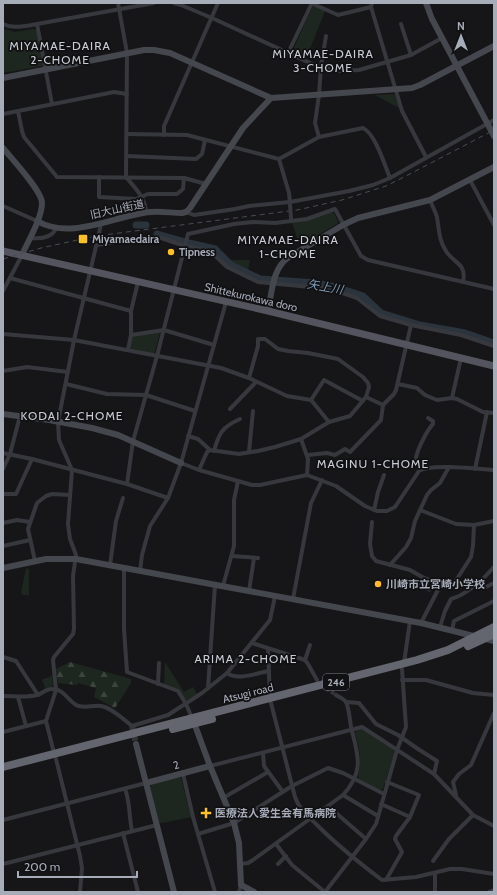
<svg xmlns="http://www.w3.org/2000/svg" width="497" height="895" font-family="Cabin,'Noto Sans JP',sans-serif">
	<defs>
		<pattern id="forest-firs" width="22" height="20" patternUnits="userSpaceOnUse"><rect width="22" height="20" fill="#1e271f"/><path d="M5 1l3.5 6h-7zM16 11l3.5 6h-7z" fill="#3c443d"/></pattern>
		<pattern id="water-ripples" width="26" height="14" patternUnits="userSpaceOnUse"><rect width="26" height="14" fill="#2b343d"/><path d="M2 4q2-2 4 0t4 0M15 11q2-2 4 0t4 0" fill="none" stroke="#474f57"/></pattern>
	</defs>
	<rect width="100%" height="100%" fill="#161618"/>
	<g fill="#1e271f">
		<polygon points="314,6 325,11 306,59 294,53 293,50 312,8"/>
		<polygon points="5,29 15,32 33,29 37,30 43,64 42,66 3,73 3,32"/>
		<polygon points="393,94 395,95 399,108 375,95"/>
		<polygon points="331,212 334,213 338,221 337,224 300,246 292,223 309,220"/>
		<polygon points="228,260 250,260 248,271 231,264"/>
		<polygon points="160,332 155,352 153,354 132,349 130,347 132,337 135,335"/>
		<polygon points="26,568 29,569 29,595 23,595 21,593"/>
		<polygon points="165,662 184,692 193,687 197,694 186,700 184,700 178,689 164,685"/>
		<polygon points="51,675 52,675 53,685 51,687 45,688 42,680 43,679 50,677"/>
		<path d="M362 729 393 750 394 754 383 789 380 790 359 779C357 774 360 769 360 763 360 753 358 743 355 733L356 731Z"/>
		<polygon points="179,777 181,778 191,817 162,823 159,822 150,787 152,784"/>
	</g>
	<polygon fill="url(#forest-firs)" points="70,662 131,679 131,683 115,708 94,697 96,688 78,683 77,685 58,683 56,669"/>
	<polygon fill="url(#water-ripples)" points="418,582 432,587 430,592 416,586"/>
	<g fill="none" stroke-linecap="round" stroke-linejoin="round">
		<g stroke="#2b343d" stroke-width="7">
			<polyline points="136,225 146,225"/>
			<polyline points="157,234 189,243 215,249 231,265 260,279 316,283 336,287 363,296 381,313 420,325 465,333 494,343"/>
		</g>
		<polyline stroke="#333438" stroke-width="4" stroke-dasharray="4 2" stroke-linecap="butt" points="321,685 336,695"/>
		<polyline stroke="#333438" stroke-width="6" stroke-dasharray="6 3" stroke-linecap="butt" points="132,726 136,744"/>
		<g stroke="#37383e" stroke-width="4">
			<path d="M118 3 127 53 126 177C135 188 146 198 146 213"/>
			<polyline points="174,3 181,5 212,18 321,68 341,71 359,70 411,55 442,38"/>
			<polyline points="311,3 338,15 371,7 372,3"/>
			<polyline points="371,7 402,111 426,157"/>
			<path d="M3 24C13 29 26 26 37 24L154 3"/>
			<polyline points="37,24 52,104"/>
			<polyline points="401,24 411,55"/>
			<polyline points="288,53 312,3"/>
			<polyline points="18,111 22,131 24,137 57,177 184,178 206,184"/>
			<polyline points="3,114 114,92 127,94"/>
			<path d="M127 134 187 135 279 159 319 137 363 128C375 133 385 166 390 178"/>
			<polyline points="164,135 164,126 218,3"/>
			<polyline points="319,137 315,123 319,95 321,66 326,36"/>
			<polyline points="127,156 196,159 202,154 205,140"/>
			<polyline points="279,159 289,193 290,203"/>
			<polyline points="99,177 99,197 136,199 148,194 177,194 183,189 184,178"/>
			<polyline points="470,180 494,225"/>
			<path d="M430 200C432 205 435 211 437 217 439 229 439 241 446 251 454 264 467 263 463 282"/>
			<polyline points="3,206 37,221"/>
			<polyline points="186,212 194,215 235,209 249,206 290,202 349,191 373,185 390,178 494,120"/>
			<polyline points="99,233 101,224"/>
			<path d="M30 238C39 239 51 238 56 229"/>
			<polyline points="96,245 153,237 161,238 185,246 210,251 227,267 258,282 331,289 357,298 380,316 411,325 461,335 494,346"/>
			<polyline points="10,278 131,311"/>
			<polyline points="3,291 22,255"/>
			<polyline points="3,334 74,340 221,368 249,378 287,396 311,400 329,422"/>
			<polyline points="131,335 164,330 214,345"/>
			<polyline points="128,350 131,335 131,311 138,282"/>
			<polyline points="3,371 27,367 68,372"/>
			<polyline points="66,384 107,394 146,395 195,411"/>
			<polyline points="398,384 417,388 425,395 437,400 452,398 457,399 483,412 494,413"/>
			<polyline points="366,397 383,405"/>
			<polyline points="452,398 461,358"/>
			<polyline points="311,400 324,380 363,401"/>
			<polyline points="230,409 256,382"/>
			<polyline points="188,436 198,439 210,450 239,454 258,451 275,447 301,439 329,422 350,416 366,397 369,387 368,383 363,377 338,359 308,353 288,351 278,349 265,339 258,339 258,346 249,378"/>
			<polyline points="301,439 308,459 307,475"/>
			<path d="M214 451C219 433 222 427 240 419"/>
			<polyline points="249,452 253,411"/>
			<polyline points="3,453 32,459 127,484 168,498"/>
			<polyline points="308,455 327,453 335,455 345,449 350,452 381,420 383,405 394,394 396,390 411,325"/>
			<path d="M181 463 199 470 252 485H260L307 475 336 486 365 506 377 511H387L395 507 419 471C430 463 479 469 494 470"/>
			<polyline points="3,469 10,454 20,416"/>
			<path d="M422 469C420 467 417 464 416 462 414 454 428 429 433 424V421L428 418"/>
			<polyline points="475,469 487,412"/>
			<polyline points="199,470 207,452 210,450"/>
			<polyline points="127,484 133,441 157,356 188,234 234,224 253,222 275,223 307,219 335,209 361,256 368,260 494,289"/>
			<polyline points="3,494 16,494 32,459"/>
			<polyline points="374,510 378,492 384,475"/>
			<polyline points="420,510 456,524 474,525 494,521"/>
			<polyline points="372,522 370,544 372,556 376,561 410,570 424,578 451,588 471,557 473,546 474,525"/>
			<polyline points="3,523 17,520 30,522"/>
			<polyline points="3,546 30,540"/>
			<polyline points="232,556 258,558"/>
			<polyline points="35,561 28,529 37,503 46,496 52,494 70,495"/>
			<polyline points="110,565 116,521 123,498"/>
			<polyline points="390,565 406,547 411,538 415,521 427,495 431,490 440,483 449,467"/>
			<polyline points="124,568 124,629 127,672 178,691 186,704 192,718"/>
			<polyline points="140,571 142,555 150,526 168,498 181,463 226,302"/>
			<polyline points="479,581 484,588 494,583"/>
			<polyline points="223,586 234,546 234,500 238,481"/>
			<polyline points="249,591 254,558"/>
			<polyline points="293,599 311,503 322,480"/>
			<polyline points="421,623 441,584"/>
			<path d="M440 627 445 611 451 599C466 595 484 579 494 567"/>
			<polyline points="452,630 454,621 494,601"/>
			<polyline points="252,643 305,660 308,664 317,680"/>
			<polyline points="268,649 270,698"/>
			<polyline points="3,657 16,661 38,695"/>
			<polyline points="305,660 310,645"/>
			<polyline points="404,663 410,621"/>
			<path d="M227 673C237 681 257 673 269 671"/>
			<polyline points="402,680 426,680 473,693 494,695"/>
			<polyline points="158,684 159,663"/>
			<polyline points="208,688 215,585"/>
			<path d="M3 696C14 696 26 698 37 695 42 694 46 689 51 689 65 689 66 699 76 705 83 709 93 705 101 706 112 708 123 719 132 726L168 715 202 693 227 673 270 620 275 596"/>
			<polyline points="18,697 26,726"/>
			<polyline points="346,702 359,703 376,724 398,735 418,749 437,761 434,774"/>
			<path d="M271 703 295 797C299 809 307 815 316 824 337 845 358 862 382 880L416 877 450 869H462L494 874"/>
			<polyline points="3,732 46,721"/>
			<polyline points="54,753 46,721 56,690 53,660 54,657 73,634 74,629 73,576 76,555 70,539 68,524 72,470 59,440 58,422 74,340 98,238"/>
			<polyline points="263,753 264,766 283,792"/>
			<polyline points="56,759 80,856 82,868 80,892"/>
			<polyline points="210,766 362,727 434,774 473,815 494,826"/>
			<polyline points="183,774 193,817 215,892"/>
			<path d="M125 789C130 801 129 817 132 831"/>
			<polyline points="343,795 378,816"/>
			<polyline points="456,795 453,782 459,774 471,765 494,713"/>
			<polyline points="223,798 268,772"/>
			<polyline points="381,804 410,817 419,795 387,782"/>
			<polyline points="328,806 366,839"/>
			<polyline points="3,820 146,783"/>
			<polyline points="123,833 138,892"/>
			<polyline points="198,834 234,823 292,786 328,768 343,773 384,794"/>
			<polyline points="276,844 292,865 325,892"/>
			<polyline points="433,861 449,839 473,815"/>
			<polyline points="3,864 157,825"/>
			<path d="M240 864 248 863 253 860 343 795C365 771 358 755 351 727 350 721 349 708 346 702 344 699 339 697 336 695"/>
			<polyline points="278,864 286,856"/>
			<polyline points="435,874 435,892"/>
			<polyline points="386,880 402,852 395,839 396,836 410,817"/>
			<polyline points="239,892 241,885"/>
			<polyline points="325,892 366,839 376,824 397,750 406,727 402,669"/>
			<polyline points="489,892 494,890"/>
		</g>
		<g stroke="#45474e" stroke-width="6">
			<polyline points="426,3 432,19 494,136"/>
			<polyline points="3,78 144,50 154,50 170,53 271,98 412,88 420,85 494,46"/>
			<path d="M3 148C12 159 42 191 42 203 42 218 28 241 22 255"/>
			<path d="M37 221C72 241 115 215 151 212 161 211 172 213 182 213L186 212 190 208 243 128 271 98"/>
			<path d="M268 311C272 293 272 268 289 257L343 225 358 218 430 200 494 167"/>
			<polyline points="3,414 49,420 92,428 118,435 181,463"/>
			<polyline points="3,568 46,559 76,559 421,623 494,641"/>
			<polyline points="193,720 210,766 234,823 239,843 241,885 254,892"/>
			<polyline points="136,744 174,892"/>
			<polyline points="146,783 210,766"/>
		</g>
		<polyline stroke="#53545d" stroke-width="7" points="3,251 268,311 494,366"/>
		<g stroke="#63656f" stroke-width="8">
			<polyline points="468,646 494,634"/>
			<polyline points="173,729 212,719"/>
			<polyline points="3,767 417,660 448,650 494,627"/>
		</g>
		<polyline stroke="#4a4c53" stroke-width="1" stroke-dasharray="5 4" stroke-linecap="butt" points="3,259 41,248 96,236 297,210 342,200 386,186 408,175 494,130"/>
		<polyline stroke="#37383e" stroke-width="4" points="290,205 291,218"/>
	</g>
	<g fill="#fec028" stroke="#111113" stroke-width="1.5">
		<rect x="78" y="234" width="10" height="10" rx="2"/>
		<circle cx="171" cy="252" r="4"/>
		<circle cx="378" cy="584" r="4"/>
		<path d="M204 807h4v4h4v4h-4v4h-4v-4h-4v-4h4z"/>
	</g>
	<g text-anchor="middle" stroke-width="3.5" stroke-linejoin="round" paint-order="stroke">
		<rect fill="#111113" stroke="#7a7e87" stroke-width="1" x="323" y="674" width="26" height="16" rx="3"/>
		<g font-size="10" font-weight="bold" fill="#a7acb9">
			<text x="336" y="686">246</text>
		</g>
		<g font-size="11" fill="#a7acb9" stroke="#111113">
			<text transform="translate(117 209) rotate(-12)" y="4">旧大山街道</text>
			<text transform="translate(251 297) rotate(13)" y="4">Shittekurokawa doro</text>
			<text transform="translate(248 693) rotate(-14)" y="4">Atsugi road</text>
			<text transform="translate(176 765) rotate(-14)" y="4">2</text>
		</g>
		<g font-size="11" font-weight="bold" fill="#a7acb9" stroke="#111113" text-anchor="start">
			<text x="92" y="243">Miyamaedaira</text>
			<text x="179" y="256">Tipness</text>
			<text x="386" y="588">川崎市立宮崎小学校</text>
			<text x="215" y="817">医療法人愛生会有馬病院</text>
		</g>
		<g font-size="12" letter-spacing="1" fill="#c9cbd5" stroke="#111113">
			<text x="60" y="50">MIYAMAE-DAIRA<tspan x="60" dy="14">2-CHOME</tspan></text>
			<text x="323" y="58">MIYAMAE-DAIRA<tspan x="323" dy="14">3-CHOME</tspan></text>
			<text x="288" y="244">MIYAMAE-DAIRA<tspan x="288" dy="14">1-CHOME</tspan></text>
			<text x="72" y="420">KODAI 2-CHOME</text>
			<text x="373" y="468">MAGINU 1-CHOME</text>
			<text x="246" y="663">ARIMA 2-CHOME</text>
		</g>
		<g font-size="12" font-style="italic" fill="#7c99b7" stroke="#111113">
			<text transform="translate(325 287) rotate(10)" y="4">矢上川</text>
		</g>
	</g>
	<rect width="497" height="895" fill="none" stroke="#a7acb9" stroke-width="8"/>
	<g transform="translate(461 36)" stroke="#111113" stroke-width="3" paint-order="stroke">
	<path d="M0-3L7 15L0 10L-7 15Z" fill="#a7acb9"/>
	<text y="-6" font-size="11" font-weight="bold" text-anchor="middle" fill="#a7acb9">N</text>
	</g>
	<path d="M18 871v6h119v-6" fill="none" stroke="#a7acb9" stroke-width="2"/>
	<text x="24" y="871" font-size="12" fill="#a7acb9" stroke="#111113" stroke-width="3" paint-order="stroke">200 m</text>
</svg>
